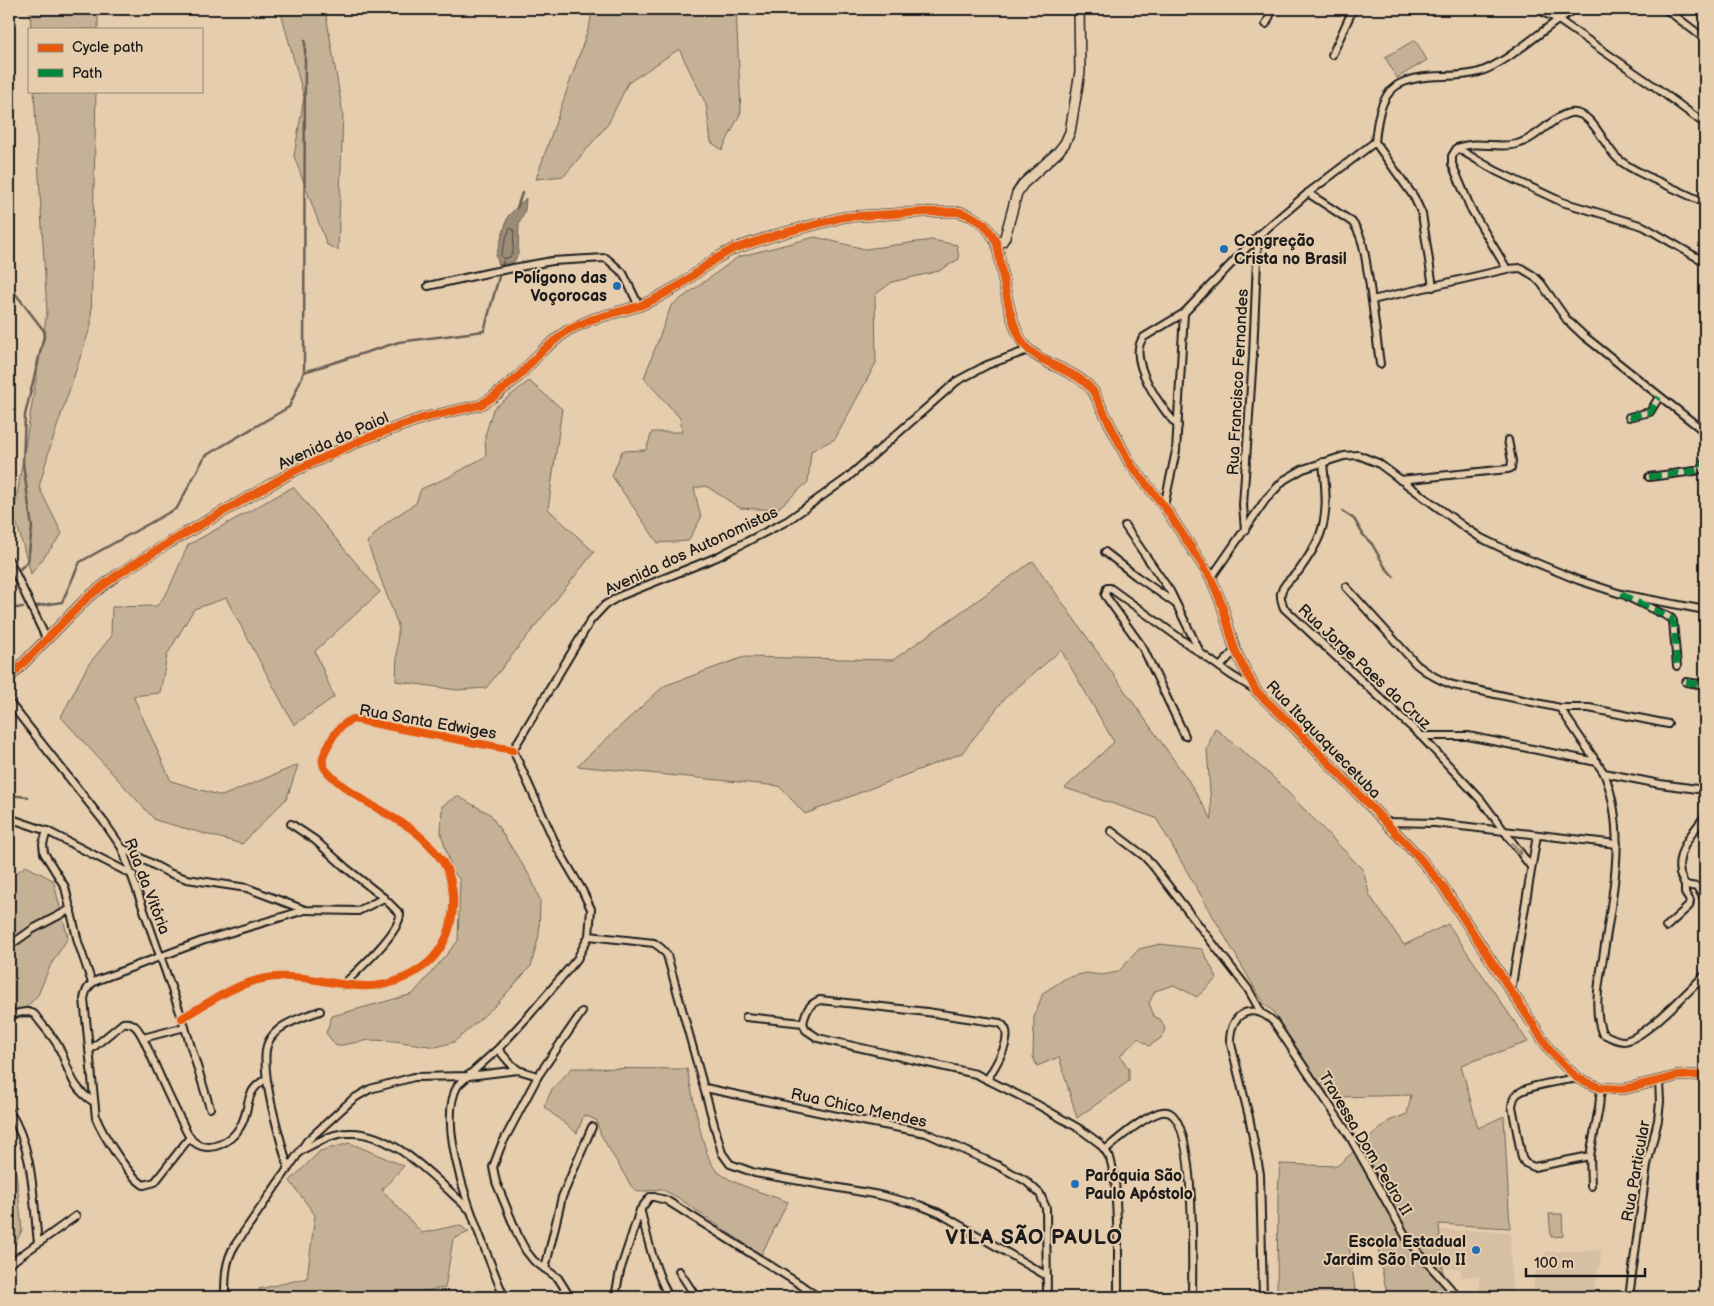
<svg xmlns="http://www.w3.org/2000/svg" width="1714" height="1306" font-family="'Balsamiq Sans',sans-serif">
	<rect width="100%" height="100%" fill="#e6cdae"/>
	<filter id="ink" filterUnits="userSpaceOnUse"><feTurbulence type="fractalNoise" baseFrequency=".02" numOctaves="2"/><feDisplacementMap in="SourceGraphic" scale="10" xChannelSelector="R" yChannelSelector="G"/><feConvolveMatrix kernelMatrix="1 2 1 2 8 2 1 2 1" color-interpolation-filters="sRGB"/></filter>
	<g filter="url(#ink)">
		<g fill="#d6bfa3">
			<polygon points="1442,1230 1510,1232 1512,1297 1480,1297 1479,1276 1461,1277 1461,1269 1441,1268"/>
			<polygon points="1602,1250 1593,1297 1533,1297 1535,1272 1546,1268 1545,1252"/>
		</g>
		<g fill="#c5b196" stroke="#706659">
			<polygon points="30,9 98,9 98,29 31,29"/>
			<polygon points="280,9 325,9 343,114 338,250 327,245 294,156 304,97"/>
			<polygon points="592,9 736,9 741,112 722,150 711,142 706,104 679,49 628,83 608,124 564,176 536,179 590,24"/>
			<polygon points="1415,40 1427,60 1397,78 1385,57"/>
			<polygon points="34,91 96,91 91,325 49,451 39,487 62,534 31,574 14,514 47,312"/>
			<polygon points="815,237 865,249 932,240 957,245 959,259 939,271 892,282 875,295 876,363 835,439 811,451 808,482 776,510 740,508 706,486 694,488 701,518 688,541 658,543 612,476 622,451 646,450 652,432 682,432 680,418 644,378 671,306 738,257"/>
			<polygon points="529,381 562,409 548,509 594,552 486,688 457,690 396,681 398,625 367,542 386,523 416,503 421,489 451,476 486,456 485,436 493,409"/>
			<polygon points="293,487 380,592 315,651 334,697 294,725 226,598 194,609 167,655 160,693 133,696 171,781 222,796 298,765 287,798 242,844 155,820 61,717 88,665 111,637 112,607 157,606 168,591 188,545"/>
			<polygon points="1033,561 1188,780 1212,820 1207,749 1215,728 1274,778 1363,870 1370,896 1404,945 1448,924 1528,1042 1461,1065 1478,1128 1504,1116 1510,1228 1439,1224 1445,1297 1389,1297 1384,1281 1377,1243 1349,1244 1356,1297 1277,1297 1278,1194 1280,1164 1337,1166 1389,1121 1407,1114 1411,1095 1340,1097 1326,1092 1272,1010 1264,1004 1156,818 1065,788 1114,742 1061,650 1005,698 962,753 805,814 779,786 577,766 664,686 744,657 893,660"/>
			<polygon points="457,796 490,814 531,878 540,900 539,935 531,966 496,1005 454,1042 436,1047 394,1041 370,1040 336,1046 326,1033 332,1016 413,994 458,941 460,880 452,870 441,833 442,806"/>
			<polygon points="26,866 53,880 68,938 50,966 38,995 9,1026 9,878"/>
			<polygon points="1160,944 1202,949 1217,978 1197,997 1174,985 1155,991 1149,1003 1154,1016 1161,1020 1165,1029 1161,1038 1149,1046 1138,1038 1120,1056 1129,1069 1129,1081 1077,1118 1059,1057 1037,1066 1033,1057 1034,1017 1043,993 1066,978 1086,973 1102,975 1118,972 1139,949"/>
			<path d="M572 1068 687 1069C692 1089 703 1160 717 1171 733 1185 768 1194 788 1202L761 1255 677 1197 661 1189 638 1192 631 1186 601 1135 596 1120 584 1115 577 1133 544 1107 552 1089Z"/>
			<polygon points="350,1143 404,1166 382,1190 422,1233 459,1225 469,1232 453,1239 445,1288 420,1291 408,1297 260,1297 259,1289 307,1278 315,1215 290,1181 320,1151"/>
			<polygon points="9,1146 14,1151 22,1230 13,1248 9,1251"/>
			<polygon points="1549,1214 1562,1214 1563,1236 1551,1237"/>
		</g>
		<polygon fill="#9b8c78" stroke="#685f53" points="526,198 525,210 519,224 518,254 514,262 499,265 496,256 508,216"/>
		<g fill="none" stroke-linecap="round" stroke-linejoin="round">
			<polygon stroke="#4f4941" stroke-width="1" points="510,228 514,230 513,252 510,257 503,259 501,255"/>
			<g stroke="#685f53" stroke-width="2.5">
				<polyline points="9,48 14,9"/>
				<polyline points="517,208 522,193"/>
				<polyline points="9,277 11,288 45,332 25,415 23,463 32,528 28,561 20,569"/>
				<polyline points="304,372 305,40"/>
				<polyline points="1342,511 1354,519 1364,536 1372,544 1385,567 1394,577"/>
				<polyline points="9,580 10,579"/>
				<polyline points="37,606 62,602 80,562 177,508 205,456 289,407 304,372 399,342 484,331 503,262"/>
				<polyline points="9,609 23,607"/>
				<polyline points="9,795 28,797"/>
			</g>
			<g stroke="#1c1c1c" stroke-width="10">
				<g id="street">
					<polyline points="1537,9 1557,19 1654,86 1705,124"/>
					<polyline points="1666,9 1705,39"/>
					<polyline points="1266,24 1273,9"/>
					<polyline points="1332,55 1353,9"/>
					<polyline points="1375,142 1414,197 1422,214 1433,287"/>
					<polyline points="1457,148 1496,171 1562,202 1643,226 1705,262"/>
					<path d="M1308 193 1352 222C1364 237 1365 257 1368 274 1373 304 1376 334 1380 364"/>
					<path d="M1507 269 1471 209 1452 164V156L1457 148C1477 140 1497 149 1517 144 1537 139 1553 116 1570 113 1593 110 1603 145 1617 158 1628 168 1641 173 1653 179 1671 187 1688 195 1705 203"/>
					<polyline points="428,286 492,272 552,261 606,258 623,273 639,306"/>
					<polyline points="1372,300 1507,269 1521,268 1534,276 1541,283 1567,320 1584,336 1705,432"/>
					<polyline points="1629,417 1650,412 1659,397"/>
					<path d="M1178 426C1162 410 1125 358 1144 337L1184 313 1258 236 1308 193 1375 142C1377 124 1379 98 1396 86 1418 71 1454 80 1479 72 1510 62 1545 26 1575 9"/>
					<path d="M1323 462C1325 486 1329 511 1320 535 1315 548 1306 561 1298 572 1292 578 1283 584 1281 593 1280 598 1282 603 1284 608L1421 736 1481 800 1531 867"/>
					<polyline points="1649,477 1695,471 1700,469 1705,462"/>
					<polyline points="1400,480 1508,469 1511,468 1512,461 1508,440"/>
					<polyline points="1164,506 1176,451 1184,313"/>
					<polyline points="1125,526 1170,591 1199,650"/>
					<polyline points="1245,530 1243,505 1253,356 1258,236"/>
					<polyline points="1105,552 1136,576 1176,604"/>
					<polyline points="9,560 47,640"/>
					<polyline points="1211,578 1266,499 1284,480 1303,469 1344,456 1358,455 1378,463 1463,526 1481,538 1510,552 1578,580 1621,594 1705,610"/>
					<path d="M1346 587 1416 664C1428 674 1438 680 1453 685L1560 708H1589L1668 724"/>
					<polyline points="1628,597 1671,618 1673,621 1677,666"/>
					<polyline points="1220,667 1235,650"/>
					<polyline points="1686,682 1705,685"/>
					<polyline points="9,702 104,822 122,848 182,1018 210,1108"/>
					<path d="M1560 708 1604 773C1628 833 1612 897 1603 958 1599 982 1593 1009 1602 1033 1608 1036 1616 1041 1624 1041 1643 1040 1689 990 1705 975"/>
					<polyline points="1185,736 1143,648 1105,595 1107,588 1110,588 1231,675 1254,689"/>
					<polyline points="1421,736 1468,736 1597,762"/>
					<polyline points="513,750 591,620 605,605 620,596 717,557 787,521 846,479 957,381 987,365 1028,350"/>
					<polyline points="1604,773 1660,784 1705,790"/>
					<polyline points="9,818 47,831 133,875"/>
					<polyline points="1386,822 1435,823 1617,844"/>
					<path d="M291 824 315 840 346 868 384 898 400 914C400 933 357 971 343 985"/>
					<polyline points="47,831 43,844 44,853 65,887 78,942 92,983"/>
					<polyline points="1111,831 1144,856 1153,866 1248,989 1261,1012"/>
					<polyline points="122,848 169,873 187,879 247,888 305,910 358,911 384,898"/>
					<path d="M1704 898 1697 887 1685 885C1684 882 1681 877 1680 874 1675 852 1693 832 1705 816"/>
					<polyline points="1666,927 1689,906 1690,901 1685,893 1685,885"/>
					<polyline points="589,936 654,943 661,948 667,955 722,1153 730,1164 755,1173 879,1195 919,1205 939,1213 1047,1276"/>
					<polyline points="9,946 33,929 71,909"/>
					<polyline points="1511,991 1537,835"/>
					<path d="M9 1015C18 1014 28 1009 35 1015 42 1025 51 1034 57 1044 70 1067 68 1086 94 1102"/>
					<polyline points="746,1017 803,1023 806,1030 818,1038 976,1074 1038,1105 1080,1129 1099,1143 1105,1150 1110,1158 1115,1178 1118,1243 1118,1297"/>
					<path d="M182 1018C208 1003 236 983 267 978 326 970 367 1008 424 966 437 957 448 938 451 922 456 899 453 872 437 854 429 844 418 833 407 826 383 811 358 799 337 781 333 777 327 773 324 767 320 758 326 750 330 742 335 732 343 723 353 719L407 730 513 750"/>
					<path d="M803 1023C806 1011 809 1004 820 1000L927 1012 1000 1023C1018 1034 994 1067 987 1080"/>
					<path d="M143 1038C156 1066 167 1095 182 1122 185 1129 188 1137 194 1142 210 1154 231 1142 240 1127 252 1107 242 1093 266 1079"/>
					<polyline points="498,1049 509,1062 518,1070"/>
					<path d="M90 1050 123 1023C134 1021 138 1029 143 1038L185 1027"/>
					<path d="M1577 1078C1563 1081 1526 1085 1516 1095 1513 1098 1513 1102 1512 1106L1522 1158 1525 1163 1534 1167 1590 1156 1599 1107 1601 1088"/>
					<polyline points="705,1088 837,1116 926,1133 997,1165 1026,1181 1040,1194 1046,1208 1047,1297"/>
					<path d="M9 1111C34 1148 33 1200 38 1243"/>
					<path d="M190 1137 155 1182 144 1185C129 1177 103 1135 96 1118L84 999C86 989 89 984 98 980L202 941 305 910"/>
					<path d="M302 1150C316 1143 332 1133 348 1133 393 1130 437 1181 469 1209"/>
					<path d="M1105 1150C1117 1140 1152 1109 1167 1112 1197 1118 1192 1269 1192 1297"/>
					<polyline points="1590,1156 1591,1186"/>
					<path d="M288 1168C280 1136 262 1082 266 1050 267 1043 272 1035 278 1030 289 1021 306 1016 320 1011"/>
					<path d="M641 1212C648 1241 655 1271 669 1297"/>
					<polyline points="9,1264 76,1216"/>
					<polyline points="545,1269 562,1197 592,1127"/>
					<polyline points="679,1271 696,1297"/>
					<path d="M225 1297C225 1279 225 1261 235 1245L307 1141 353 1099 370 1089 414 1077 469 1076 518 1070 538 1076"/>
					<path d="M504 1297C486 1250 431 1131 458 1085L498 1049 531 1013 577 959 589 936 591 909 582 890 558 849 513 750"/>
					<polyline points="570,1297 558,1278 534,1261 526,1251 519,1238 496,1182 493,1167 501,1146 538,1076 582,1012"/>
					<polyline points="615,1297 620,1271 640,1210 650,1197 654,1197 666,1200 801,1285 818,1297"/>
					<path d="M1263 1297 1260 1174 1249 1117 1230 1040C1231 1012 1253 1002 1274 1022L1349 1135 1409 1242 1458 1297"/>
					<polyline points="1629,1297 1647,1165 1658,1120 1660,1102 1659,1080"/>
				</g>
			</g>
			<g stroke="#1c1c1c" stroke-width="12">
				<g id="secondary">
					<polyline points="997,244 1002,242 1005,237 1017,193 1023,184 1058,152 1065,143 1070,132 1080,72 1079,9"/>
					<path d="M9 678 87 598 117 575 167 544 294 471 364 439 423 418 480 405 493 397 517 378 543 350 568 330 593 319 639 306 653 300 680 285 715 259 733 249 779 234 844 217 924 212H960L971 216 984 224 993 236 997 244C1002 269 1009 333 1029 350 1049 368 1075 369 1093 391L1130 464 1164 506 1211 578 1222 605 1235 650 1256 691 1296 729 1418 856 1441 884 1551 1052 1577 1078 1601 1088 1624 1089 1678 1076 1700 1075 1705 1076"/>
				</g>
			</g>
			<use href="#street" stroke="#e6cdae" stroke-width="6"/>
			<use href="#secondary" stroke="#e6cdae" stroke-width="9"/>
			<g stroke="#00873e" stroke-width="6" stroke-dasharray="12 6" stroke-linecap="butt">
				<polyline points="1629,417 1650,412 1659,397"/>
				<polyline points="1649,477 1695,471 1700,469 1705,462"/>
				<polyline points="1621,594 1671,618 1674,625 1677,666"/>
				<polyline points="1686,682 1705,685"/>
			</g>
			<g stroke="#e6cdae" stroke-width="11">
				<g id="cycleway">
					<path d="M9 678 87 598 117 575 167 544 294 471 364 439 423 418 480 405 493 397 517 378 543 350 568 330 593 319 639 306 653 300 680 285 715 259 733 249 779 234 844 217 924 212H960L971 216 984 224 993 236 997 244C1002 269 1009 333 1029 350 1049 368 1075 369 1093 391L1130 464 1164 506 1211 578 1222 605 1235 650 1256 691 1296 729 1418 856 1441 884 1551 1052 1577 1078 1601 1088 1624 1089 1678 1076 1700 1075 1705 1076"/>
					<path d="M182 1018C208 1003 236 983 267 978 326 970 367 1008 424 966 437 957 448 938 451 922 456 899 453 872 437 854 429 844 418 833 407 826 383 811 358 799 337 781 333 777 327 773 324 767 320 758 326 750 330 742 335 732 343 723 353 719L407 730 513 750"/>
				</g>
			</g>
			<use href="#cycleway" stroke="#e8590c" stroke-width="8"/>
		</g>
		<defs><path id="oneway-shaft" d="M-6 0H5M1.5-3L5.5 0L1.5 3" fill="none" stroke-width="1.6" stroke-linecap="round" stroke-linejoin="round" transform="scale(1.25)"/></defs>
		<use stroke="#8b7d6c" href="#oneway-shaft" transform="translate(1517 849) rotate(52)"/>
	</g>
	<g fill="#1f6fb2" stroke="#e6cdae" stroke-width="2">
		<circle cx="1224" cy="249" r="5"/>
		<circle cx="617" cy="286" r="5"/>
		<circle cx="1075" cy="1184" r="5"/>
		<circle cx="1476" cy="1250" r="5"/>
	</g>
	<g text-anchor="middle" stroke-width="4" stroke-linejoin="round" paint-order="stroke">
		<g font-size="16" font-weight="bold" fill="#1c1c1c" stroke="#e6cdae" text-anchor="start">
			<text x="1234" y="246">Congreção<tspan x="1234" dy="18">Crista no Brasil</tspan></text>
			<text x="607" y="283" text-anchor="end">Polígono das<tspan x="607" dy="18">Voçorocas</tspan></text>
			<text x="1085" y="1181">Paróquia São<tspan x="1085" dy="18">Paulo Apóstolo</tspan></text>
			<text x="1466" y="1247" text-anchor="end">Escola Estadual<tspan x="1466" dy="18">Jardim São Paulo II</tspan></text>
		</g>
		<g font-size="16" fill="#1c1c1c" stroke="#e6cdae">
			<text transform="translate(1237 382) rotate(-87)" y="6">Rua Francisco Fernandes</text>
			<text transform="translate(333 440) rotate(-24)" y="6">Avenida do Paiol</text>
			<text transform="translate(691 550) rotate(-25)" y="6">Avenida dos Autonomistas</text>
			<text transform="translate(1365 666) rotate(43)" y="6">Rua Jorge Paes da Cruz</text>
			<text transform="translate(428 721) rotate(10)" y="6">Rua Santa Edwiges</text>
			<text transform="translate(1324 739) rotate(46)" y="6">Rua Itaquaquecetuba</text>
			<text transform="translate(148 886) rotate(69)" y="6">Rua da Vitória</text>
			<text transform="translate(859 1107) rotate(12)" y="6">Rua Chico Mendes</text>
			<text transform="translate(1366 1143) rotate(59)" y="6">Travessa Dom Pedro II</text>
			<text transform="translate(1635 1171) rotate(-80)" y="6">Rua Particular</text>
		</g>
		<g font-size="21" font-weight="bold" letter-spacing="1" fill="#1c1c1c" stroke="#e6cdae">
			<text x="1034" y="1244">VILA SÃO PAULO</text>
		</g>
	</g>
	<rect width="1714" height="1306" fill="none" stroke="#e6cdae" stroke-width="30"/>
	<rect x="15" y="15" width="1684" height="1276" fill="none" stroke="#1c1c1c" stroke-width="2" filter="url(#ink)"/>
	<rect x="28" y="28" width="175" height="65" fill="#e6cdae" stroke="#958674"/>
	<rect x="38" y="44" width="25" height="8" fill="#e8590c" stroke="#958674"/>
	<text x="72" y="52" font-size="15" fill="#1c1c1c">Cycle path</text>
	<rect x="38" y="69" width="25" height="8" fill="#00873e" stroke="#958674"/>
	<text x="72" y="78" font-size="15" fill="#1c1c1c">Path</text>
	<path d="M1526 1268v8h119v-8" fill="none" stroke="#1c1c1c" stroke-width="2.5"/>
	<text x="1534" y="1268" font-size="15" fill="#1c1c1c" stroke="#e6cdae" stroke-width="4" paint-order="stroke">100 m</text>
</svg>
